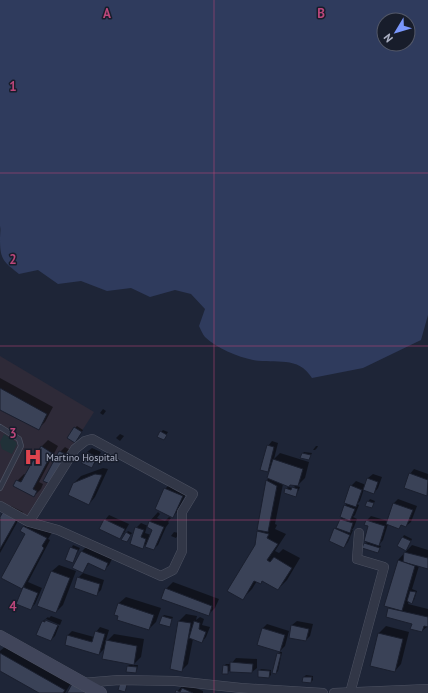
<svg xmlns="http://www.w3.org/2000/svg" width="428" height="693" font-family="'PT Sans',sans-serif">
	<rect width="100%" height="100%" fill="#1e2537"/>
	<polygon fill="#2e2a38" points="0,356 94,412 27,517 0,502"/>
	<polygon fill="#203138" points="4,434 16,442 17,444 12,454 2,449 0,442"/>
	<path fill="#2f3b5d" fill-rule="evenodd" d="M0 0H428V315L421 340 363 368 312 378C298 355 275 364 253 360 238 357 216 348 205 337 203 335 201 330 199 326L205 309 191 294 175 290 150 297 131 288 107 291 81 281 58 284 38 270 19 274C3 261 0 260 0 238 0 234 1 230 0 226ZM384 20H408V44H384Z"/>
	<g fill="#0007" fill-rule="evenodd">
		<polygon points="0,378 53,407 45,422 38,429 0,409"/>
		<polygon points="103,409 106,411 103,415 100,413"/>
		<polygon points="77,426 83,430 77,440 75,428"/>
		<polygon points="163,430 168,432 165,437 161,432"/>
		<polygon points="120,434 124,436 120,441 116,438"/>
		<polygon points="48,440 58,446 39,482 43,484 41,489 34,496 17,481 24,474 26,475 41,447"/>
		<polygon points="272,441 278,443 274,459 280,453 309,462 305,478 297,486 300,487 296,496 286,489 288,487 293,488 296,485 283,484 275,524 277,525 275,529 286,534 275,551 279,553 283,549 300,558 287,580 278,589 263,580 261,583 257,581 252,589 243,598 258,531 260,529 267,480 269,478 271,468 268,471 268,446"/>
		<polygon points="316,446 318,446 317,448 315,450 313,450"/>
		<polygon points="65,447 70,450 54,478 60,452"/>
		<polygon points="92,448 101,452 96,462 92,466 87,452"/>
		<polygon points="304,452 312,453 309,459 302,454"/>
		<polygon points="103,468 108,469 95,497 89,504 74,483 81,476"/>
		<polygon points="414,469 428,474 427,495 405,487 410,474"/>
		<polygon points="373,474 382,477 378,488 374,493 364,489 360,501 357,504 359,505 355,515 353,517 357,519 354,527 352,530 353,530 348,542 344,547 335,529 338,525 341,519 343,517 345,506 347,503 351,486 356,481 366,485 368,478"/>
		<polygon points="170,484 187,492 177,512 173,516 165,489"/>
		<polygon points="370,499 375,501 372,507 366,505"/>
		<polygon points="398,499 417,506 411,522 406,526 402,525 399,528 388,524 383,540 379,545 381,546 378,552 364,548 367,541 370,525 366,521 371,516 388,521 393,504"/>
		<polygon points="11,506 23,512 0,553 0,519 4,512"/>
		<path d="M158 512 160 514 157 518 165 521 169 517 171 518 168 522 169 523 166 527 158 545 153 549 148 542 142 548 136 528 141 523 148 526 150 521ZM147 526 154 529 151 535 145 533Z"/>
		<polygon points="109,515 129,524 124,533 120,538 105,520"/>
		<polygon points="31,519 53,531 48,539 50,540 28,582 42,588 35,604 30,609 17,603 25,585 22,588 26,534 22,531 24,526"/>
		<polygon points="128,531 132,533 128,539 126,533"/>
		<polygon points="174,532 179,533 176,538 171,536"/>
		<polygon points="404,535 412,539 407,550 398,546"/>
		<polygon points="73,545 80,548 72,562 66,559"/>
		<polygon points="412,545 428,550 428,569 419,566 412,589 417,591 414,600 412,602 409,601 408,604 428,609 428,626 422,631 413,623 389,608 391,607 398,560"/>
		<polygon points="86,547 112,559 109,565 105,569 89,563 83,572 81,552"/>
		<polygon points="59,565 76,571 63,605 56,612 52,571"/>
		<polygon points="83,573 104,580 101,590 97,594 78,578"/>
		<polygon points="173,582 219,599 215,608 208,615 166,589"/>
		<polygon points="126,597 161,608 156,622 149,629 119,603"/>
		<polygon points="186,614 197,616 196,620 200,617 204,619 202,625 210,627 206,637 202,642 193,639 188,664 182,670 171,669 179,621"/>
		<polygon points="164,615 173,617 169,626 162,617"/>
		<polygon points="51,616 62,620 60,625 46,619 44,621 59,626 55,636 51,640 43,621 48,617 49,618"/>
		<polygon points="297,621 313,624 310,636 306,640 292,625"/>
		<polygon points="267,624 289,631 285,646 280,651 262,629"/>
		<polygon points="386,626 409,632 401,664 395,671 371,665 379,633"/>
		<polygon points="100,627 109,630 105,643 114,634 144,639 141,657 133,665 138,665 137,670 135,672 128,666 131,663 106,647 99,654 68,635 72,631 94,637 96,632"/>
		<polygon points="6,646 71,683 65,693 41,693 0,670 0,651"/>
		<polygon points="280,652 282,652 278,671 276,673 278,654"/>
		<polygon points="236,658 257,659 257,668 252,672 229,671 227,673 224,666 226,664 231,664"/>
		<polygon points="261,669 271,670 271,675 269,677 259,671"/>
		<polygon points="306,675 313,676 313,680 311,682 304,677"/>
		<polygon points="187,684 203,691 203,693 176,693 182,686 184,687"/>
	</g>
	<g fill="#3a4257" stroke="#1a1f2e">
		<polygon points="0,388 47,414 39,430 0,410"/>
		<polygon points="74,427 82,432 75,443 67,438"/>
		<polygon points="160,431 167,435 164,440 157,437"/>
		<polygon points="267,445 274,447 268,472 260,470"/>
		<polygon points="41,446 52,453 33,489 37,491 34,497 13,486 16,480 21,482"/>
		<polygon points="59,451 66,454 50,484 43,481"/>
		<polygon points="87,452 97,457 92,468 81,463"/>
		<polygon points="302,453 311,455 309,460 300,458"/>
		<polygon points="273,459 303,469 298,486 290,485 289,487 267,478"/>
		<polygon points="409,473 428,480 427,496 404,488"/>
		<polygon points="95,474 102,475 89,505 68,495 73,483"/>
		<polygon points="367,478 378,482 374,494 363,490"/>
		<polygon points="266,480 277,486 268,532 257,530"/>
		<polygon points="350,485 362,490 356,507 344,503"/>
		<polygon points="292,487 298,489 296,497 284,493 285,488 291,490"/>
		<polygon points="164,488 183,496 173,518 155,509"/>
		<polygon points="367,501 374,503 372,508 365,506"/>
		<polygon points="393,503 413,510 406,527 401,525 399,529 386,524"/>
		<polygon points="344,505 355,509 350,521 340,517"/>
		<polygon points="3,512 17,519 0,549 0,517"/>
		<polygon points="104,519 125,529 120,539 99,529"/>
		<polygon points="340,519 353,523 350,533 336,528"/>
		<polygon points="366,520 385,526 379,546 364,541 368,526 364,525"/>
		<polygon points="149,521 164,527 154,550 145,547 152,530 147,527"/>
		<polygon points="23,526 47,538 42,546 44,548 22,589 1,578 25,534 20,531"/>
		<polygon points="135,527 144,530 141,537 146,539 143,549 130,544"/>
		<polygon points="334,528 350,535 344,548 329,541"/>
		<polygon points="257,531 269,534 267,538 278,544 267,560 270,562 274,557 292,568 278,590 262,581 261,584 254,581 243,600 227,591 255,545"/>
		<polygon points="126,532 131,535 127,542 121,540"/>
		<polygon points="402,537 411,541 406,551 397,546"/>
		<polygon points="364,543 380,548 378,553 362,548"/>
		<polygon points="70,547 78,550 73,563 65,560"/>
		<polygon points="81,551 108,563 105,571 88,563 83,573 72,568"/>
		<polygon points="404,552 428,558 428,569 403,562"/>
		<polygon points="398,560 415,566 402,611 384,606"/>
		<polygon points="51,571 70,578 56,613 37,606"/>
		<polygon points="77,577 100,584 97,596 74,588"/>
		<polygon points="23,587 38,593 31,610 16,604"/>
		<polygon points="165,588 212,606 209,616 161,599"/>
		<polygon points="410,591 416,592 412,604 407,601"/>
		<polygon points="118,603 154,615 149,630 117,620 118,616 114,615"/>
		<polygon points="388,608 428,617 428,627 424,626 422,632 410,629 412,624 386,617"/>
		<polygon points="162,616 172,619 170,627 159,624"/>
		<polygon points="45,620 58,625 51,641 36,635 42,621 45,622"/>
		<polygon points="178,621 191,623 182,672 170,669"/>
		<polygon points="194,621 200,623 199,629 206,632 202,643 189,638"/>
		<polygon points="291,625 309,629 306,641 289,638"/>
		<polygon points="262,628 285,635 280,652 257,645"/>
		<polygon points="95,631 105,634 99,655 65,645 67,635 92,642"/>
		<polygon points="378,633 403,639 395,672 370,666"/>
		<polygon points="106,640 137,646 134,665 102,659"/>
		<polygon points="0,653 65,690 63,693 39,693 0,671"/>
		<polygon points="277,653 281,654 276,674 272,673"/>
		<polygon points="230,662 253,664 252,673 230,672"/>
		<polygon points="223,665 228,666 228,674 222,674"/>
		<polygon points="127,666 137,667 136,673 126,672"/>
		<polygon points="258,670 270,671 269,678 258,677"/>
		<polygon points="303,677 312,677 311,683 302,682"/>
		<polygon points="73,682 92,693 67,693"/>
		<polygon points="120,683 127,685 125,692 118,690"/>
		<polygon points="182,688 193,693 175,693 176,690 180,692"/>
	</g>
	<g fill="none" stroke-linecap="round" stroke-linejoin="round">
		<g stroke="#4d5262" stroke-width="6">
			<polyline id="lane" points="0,427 19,439 21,446 0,488"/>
		</g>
		<g stroke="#4d5262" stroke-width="10">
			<g id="street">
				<polyline points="0,506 29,522 58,530 161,576 173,570 182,551 182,512 193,494 92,439 85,441 75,449 29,522"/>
				<polyline points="82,683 119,680 175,681 241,688 323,693"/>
				<polyline points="334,693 428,689"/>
				<polyline points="350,693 384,567 357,559 359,533"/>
			</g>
		</g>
		<g stroke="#4d5262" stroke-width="14">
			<polyline id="secondary" points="0,637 100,693"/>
		</g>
		<use href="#lane" stroke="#323747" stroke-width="4.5"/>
		<use href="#street" stroke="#323747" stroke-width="9"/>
		<use href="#secondary" stroke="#40455a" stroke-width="13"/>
	</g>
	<path fill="none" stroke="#bb467a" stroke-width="1" stroke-opacity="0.55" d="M214 0V693M0 173H428M0 346H428M0 520H428"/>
	<defs>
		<g id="hospital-bare" transform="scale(1.38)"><path d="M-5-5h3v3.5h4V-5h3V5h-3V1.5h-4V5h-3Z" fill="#e0444e" stroke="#181d2b" stroke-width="2.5" paint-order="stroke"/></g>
	</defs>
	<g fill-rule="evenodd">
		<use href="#hospital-bare" x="33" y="457"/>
	</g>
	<g text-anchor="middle" stroke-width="3" stroke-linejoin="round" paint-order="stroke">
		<g font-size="10" fill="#acb1c4" stroke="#181d2b" text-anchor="start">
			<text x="46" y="461">Martino Hospital</text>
		</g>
	</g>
	<g font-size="13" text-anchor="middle" font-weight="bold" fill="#bb467a" stroke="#181d2b" stroke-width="3" stroke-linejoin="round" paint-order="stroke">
		<text x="107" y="18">A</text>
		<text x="321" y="18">B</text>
		<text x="13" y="91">1</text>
		<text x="13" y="264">2</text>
		<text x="13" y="438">3</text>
		<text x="13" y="611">4</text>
	</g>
	<g transform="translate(396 32) rotate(232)"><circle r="19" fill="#181d2b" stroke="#535868"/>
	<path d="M0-3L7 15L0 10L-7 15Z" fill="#7a97fc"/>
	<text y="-6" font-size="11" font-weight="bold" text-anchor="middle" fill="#acb1c4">N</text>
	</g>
</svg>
